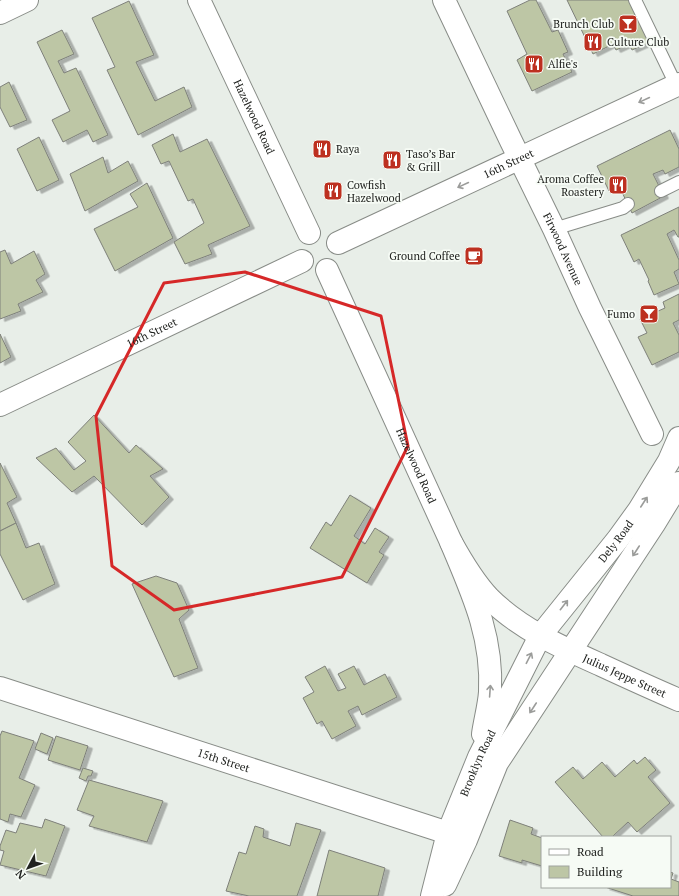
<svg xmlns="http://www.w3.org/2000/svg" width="679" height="896" font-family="'PT Serif',serif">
	<defs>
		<filter id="shadow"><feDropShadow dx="4.5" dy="2.5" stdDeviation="0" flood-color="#0004"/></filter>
	</defs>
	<rect width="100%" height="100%" fill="#e8eee8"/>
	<g fill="#bdc6a5" stroke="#7e807a" filter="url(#shadow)">
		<polygon points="530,0 536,0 552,32 558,30 568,52 563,54 572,72 532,91 517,60 527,54 507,11"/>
		<polygon points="567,0 630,0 650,42 632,50 629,44 616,50 613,44 593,54"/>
		<polygon points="129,1 154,55 136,62 155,101 184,87 192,107 138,135 107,70 115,67 92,18"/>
		<polygon points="62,30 74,54 58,61 64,73 76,68 108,135 93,142 87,130 63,142 52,120 70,111 37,42"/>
		<polygon points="9,82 27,120 10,127 0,107 0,87"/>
		<polygon points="670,130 679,149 679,167 665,174 663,170 653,174 664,196 632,213 619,186 609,191 597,166"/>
		<polygon points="173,134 180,152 207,139 250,226 208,245 212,254 185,264 174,242 204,223 193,199 188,201 169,161 161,164 152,145"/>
		<polygon points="39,137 59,180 37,191 17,149"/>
		<polygon points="103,157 108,173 128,161 138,181 85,211 70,174"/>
		<polygon points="147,183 173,238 115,271 94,229 138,207 130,194"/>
		<polygon points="679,207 679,237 678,237 674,230 667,234 679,260 679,269 674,272 679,284 654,295 648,281 649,280 639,259 634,262 621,235"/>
		<polygon points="5,250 11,264 34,251 45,274 36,280 43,292 18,304 21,311 0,319 0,252"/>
		<polygon points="679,294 679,320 673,323 679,335 679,352 652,365 638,337 647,333 640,319 665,308 663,302"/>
		<polygon points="0,334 11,357 0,363"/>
		<polygon points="94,415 129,453 136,445 163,469 150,476 169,497 142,525 94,476 72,492 36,458 56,448 74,470 86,461 68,442"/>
		<polygon points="0,463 17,497 7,503 16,523 0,531"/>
		<polygon points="350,495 371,508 354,536 365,544 375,528 389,537 379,552 384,555 367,583 310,548 326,522 331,526"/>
		<polygon points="16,523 26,548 39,543 55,584 23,600 0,554 0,531"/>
		<polygon points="156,576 177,583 189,610 179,619 198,668 174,677 132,584"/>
		<polygon points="325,666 338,691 346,688 338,674 354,666 364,685 385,674 397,697 362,715 358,706 348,711 356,726 332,739 322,721 317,724 303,698 314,692 305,677"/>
		<polygon points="2,731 34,741 19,778 35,785 21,817 10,814 8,822 0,819 0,736"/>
		<polygon points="41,733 53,738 47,754 35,749"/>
		<polygon points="56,736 88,746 80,770 48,760"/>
		<polygon points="645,757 656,770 648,777 670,803 637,832 628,822 612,837 603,837 555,782 573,767 583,779 602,762 615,777 634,760 637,764"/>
		<polygon points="83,768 93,771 91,776 88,776 86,781 79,778"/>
		<polygon points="89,780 163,801 147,842 89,826 94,816 77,810"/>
		<polygon points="45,819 65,826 46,876 0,865 4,851 0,850 0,846 6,830 16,833 20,823 42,828"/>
		<polygon points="510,820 533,828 531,834 542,838 542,866 522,860 522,863 499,856"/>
		<polygon points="296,823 321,830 297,896 249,896 226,891 239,852 246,854 255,826 264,829 263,837 290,846"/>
		<polygon points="329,850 385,868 378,896 317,896"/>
		<polygon points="670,872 673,873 671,879 679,882 679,896 633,896 605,887 670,887"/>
	</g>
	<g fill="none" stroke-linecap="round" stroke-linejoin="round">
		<g stroke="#888c87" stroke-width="14">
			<g id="service">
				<polyline points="635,0 676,85"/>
				<polyline points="661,191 679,182"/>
				<polyline points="554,229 623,208 628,204"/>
			</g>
		</g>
		<g stroke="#888c87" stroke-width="24">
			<g id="minor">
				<path id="s1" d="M199 0 309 233"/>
				<path id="s2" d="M444 0 511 141 554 229 590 308 652 434"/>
				<polyline points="0,13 27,0"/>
				<path id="s3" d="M338 243 679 84"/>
				<path id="s4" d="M327 270 451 542C462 562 473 581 489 598 520 629 561 647 601 665 627 677 653 689 679 700"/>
				<path id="s5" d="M0 405 302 261"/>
				<path id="s6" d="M0 688 448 833 465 839"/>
			</g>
		</g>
		<g stroke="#888c87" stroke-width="24">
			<g id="secondary">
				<path d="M451 542C472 592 493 636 490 692 489 706 485 720 483 734"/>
				<polyline points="445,885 466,840 497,763 654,524 679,483"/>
				<path id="s7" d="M432 896 448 833 479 757 540 636 618 539 639 510 669 461 679 438"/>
			</g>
		</g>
		<use href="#service" stroke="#fff" stroke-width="12"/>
		<use href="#minor" stroke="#fff" stroke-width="22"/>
		<use href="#secondary" stroke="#fff" stroke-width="22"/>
	</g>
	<defs><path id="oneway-shaft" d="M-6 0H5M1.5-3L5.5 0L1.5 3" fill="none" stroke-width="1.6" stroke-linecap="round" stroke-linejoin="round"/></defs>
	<g stroke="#9b9c9a">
		<use href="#oneway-shaft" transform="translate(644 100) rotate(155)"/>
		<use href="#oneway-shaft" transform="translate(463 185) rotate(155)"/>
		<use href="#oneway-shaft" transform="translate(644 502) rotate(-57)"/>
		<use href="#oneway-shaft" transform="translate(636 551) rotate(123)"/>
		<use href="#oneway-shaft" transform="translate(564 605) rotate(-52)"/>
		<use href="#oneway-shaft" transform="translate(529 658) rotate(-63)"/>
		<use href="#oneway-shaft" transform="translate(490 691) rotate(-86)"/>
		<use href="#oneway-shaft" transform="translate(533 708) rotate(123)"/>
	</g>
	<path fill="none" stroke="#d62828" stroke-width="3" stroke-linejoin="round" d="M245 272 381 316 408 446 342 577 174 610 112 566 96 416 164 283Z"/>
	<defs>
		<g id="bar-square" transform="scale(1)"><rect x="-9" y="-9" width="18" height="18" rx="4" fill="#bd3020" stroke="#f6fbf5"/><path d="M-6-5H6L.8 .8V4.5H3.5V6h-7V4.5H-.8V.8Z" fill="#fff"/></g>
		<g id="restaurant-square" transform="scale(1)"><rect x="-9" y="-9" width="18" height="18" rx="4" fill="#bd3020" stroke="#f6fbf5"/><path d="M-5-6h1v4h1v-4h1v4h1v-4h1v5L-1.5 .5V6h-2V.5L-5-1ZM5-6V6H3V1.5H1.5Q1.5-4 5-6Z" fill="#fff"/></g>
		<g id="cafe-square" transform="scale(1)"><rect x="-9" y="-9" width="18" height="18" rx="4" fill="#bd3020" stroke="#f6fbf5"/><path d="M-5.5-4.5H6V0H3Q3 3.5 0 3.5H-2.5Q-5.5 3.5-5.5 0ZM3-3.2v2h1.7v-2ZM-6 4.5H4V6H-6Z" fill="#fff"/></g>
	</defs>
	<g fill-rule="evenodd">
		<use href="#bar-square" x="628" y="24"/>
		<use href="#restaurant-square" x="593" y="42"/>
		<use href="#restaurant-square" x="534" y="64"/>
		<use href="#restaurant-square" x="322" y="149"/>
		<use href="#restaurant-square" x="392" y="160"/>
		<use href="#restaurant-square" x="618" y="185"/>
		<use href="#restaurant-square" x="333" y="191"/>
		<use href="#cafe-square" x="474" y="256"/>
		<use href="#bar-square" x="649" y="314"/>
	</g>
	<g text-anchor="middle" stroke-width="3.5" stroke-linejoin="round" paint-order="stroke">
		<g font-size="11" fill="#20221f" stroke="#f6fbf5" text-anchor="start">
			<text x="614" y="28" text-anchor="end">Brunch Club</text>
			<text x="607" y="46">Culture Club</text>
			<text x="548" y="68">Alfie's</text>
			<text x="336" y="153">Raya</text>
			<text x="406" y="158">Taso’s Bar<tspan x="406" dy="13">&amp; Grill</tspan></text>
			<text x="604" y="183" text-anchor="end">Aroma Coffee<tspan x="604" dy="13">Roastery</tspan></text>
			<text x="347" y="189">Cowfish<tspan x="347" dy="13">Hazelwood</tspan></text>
			<text x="460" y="260" text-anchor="end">Ground Coffee</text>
			<text x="635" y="318" text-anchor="end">Fumo</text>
		</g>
		<g font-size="11" fill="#20221f" stroke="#f6fbf5">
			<text dy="4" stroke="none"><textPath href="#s1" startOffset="129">Hazelwood Road</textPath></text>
			<text dy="4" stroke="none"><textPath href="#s3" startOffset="188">16th Street</textPath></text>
			<text dy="4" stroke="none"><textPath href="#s2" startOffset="276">Firwood Avenue</textPath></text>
			<text dy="4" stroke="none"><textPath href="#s5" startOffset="168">16th Street</textPath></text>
			<text dy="4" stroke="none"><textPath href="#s4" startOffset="215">Hazelwood Road</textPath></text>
			<text dy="4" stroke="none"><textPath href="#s7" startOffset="404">Dely Road</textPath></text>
			<text dy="4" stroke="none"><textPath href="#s4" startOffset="524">Julius Jeppe Street</textPath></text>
			<text dy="4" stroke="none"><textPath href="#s6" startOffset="235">15th Street</textPath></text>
			<text dy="4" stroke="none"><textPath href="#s7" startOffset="141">Brooklyn Road</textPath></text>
		</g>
	</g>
	<rect x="541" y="836" width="130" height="52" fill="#f6fbf5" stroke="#a0a49f"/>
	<rect x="549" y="849" width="20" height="6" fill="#ffffff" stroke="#a0a49f"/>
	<text x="577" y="856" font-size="12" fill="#20221f">Road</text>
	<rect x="549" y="866" width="20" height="12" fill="#bdc6a5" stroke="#a0a49f"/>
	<text x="577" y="876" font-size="12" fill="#20221f">Building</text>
	<g transform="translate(28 868) rotate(229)" stroke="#f6fbf5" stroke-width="3" paint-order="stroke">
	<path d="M0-3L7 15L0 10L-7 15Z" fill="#20221f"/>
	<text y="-6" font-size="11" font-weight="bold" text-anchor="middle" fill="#20221f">N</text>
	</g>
</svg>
